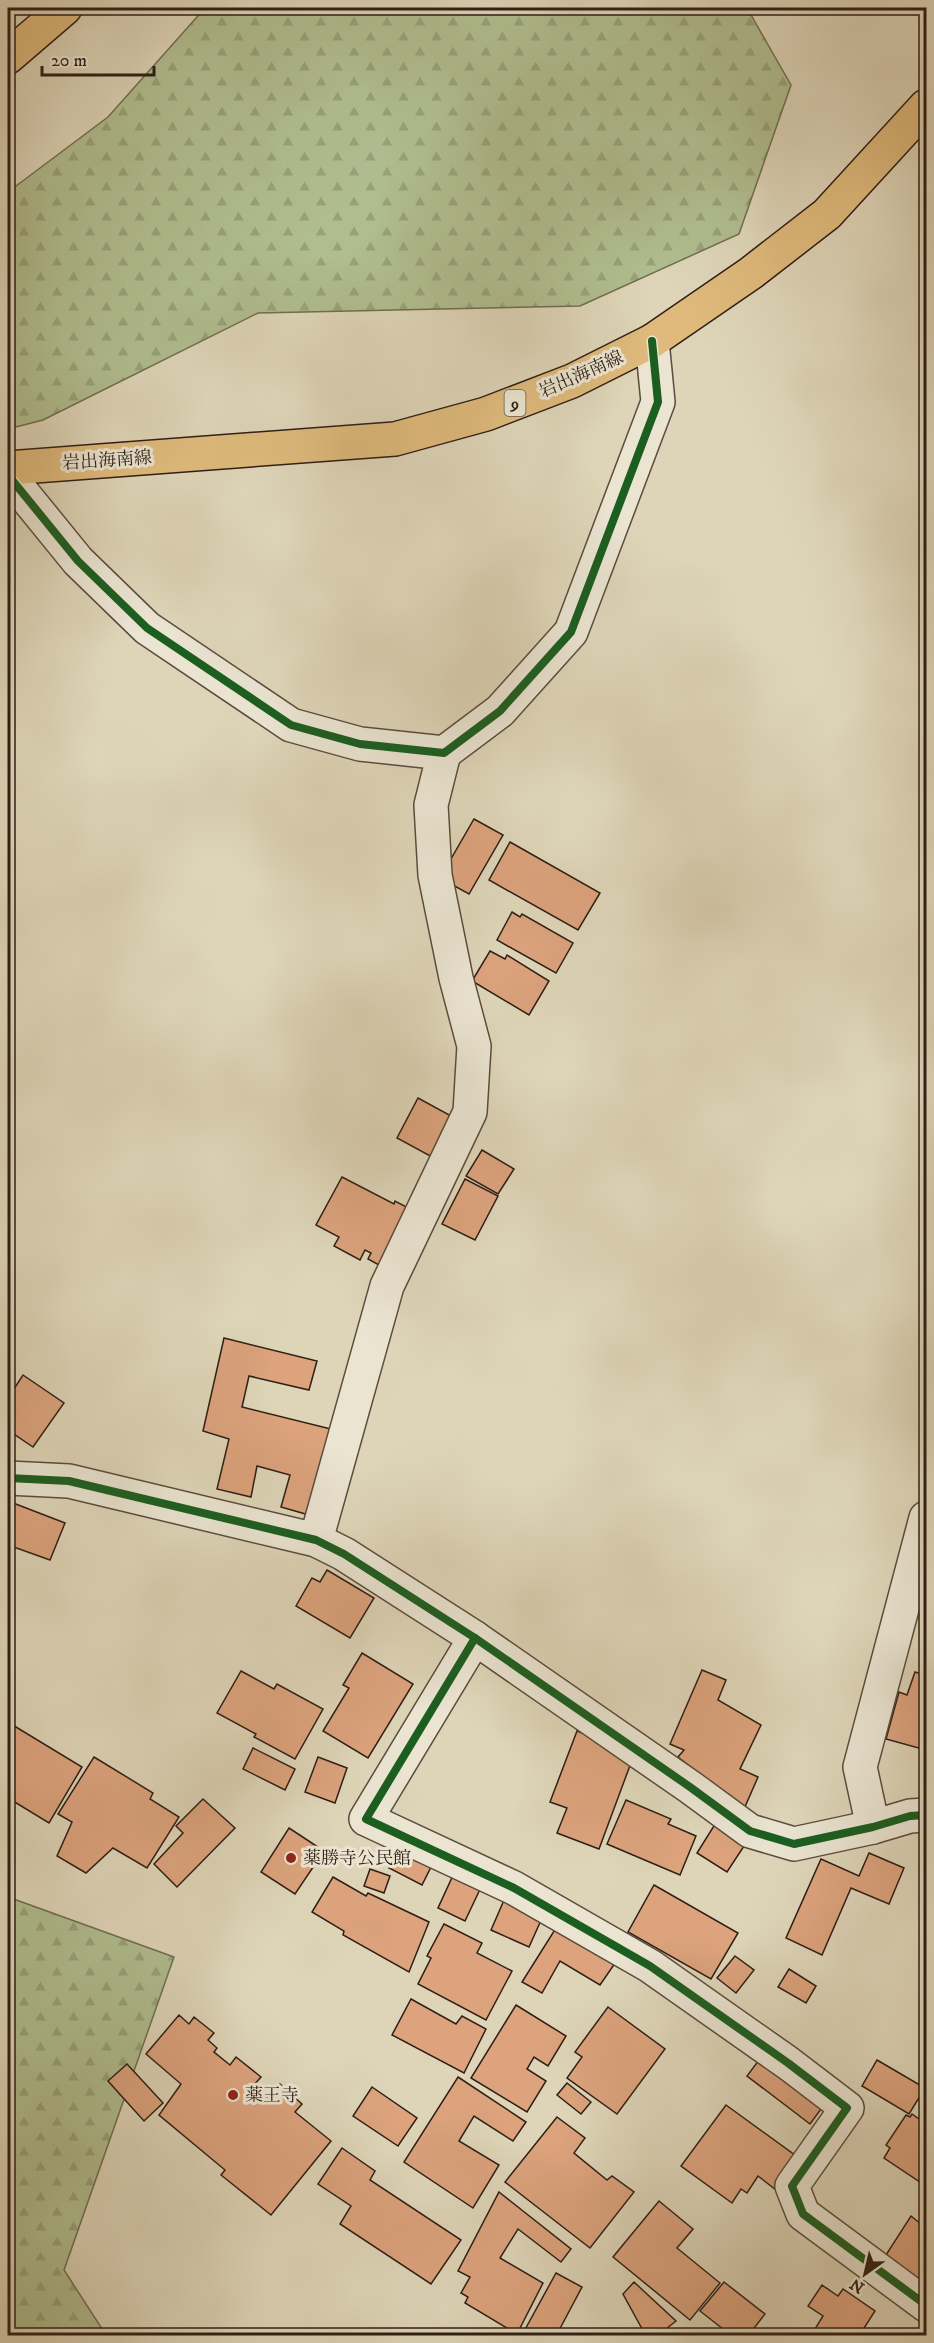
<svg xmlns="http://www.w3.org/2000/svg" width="934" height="2343" font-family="'IM FELL DW Pica','Noto Serif JP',serif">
	<defs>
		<pattern id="forest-firs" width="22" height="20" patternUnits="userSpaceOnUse" patternTransform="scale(1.5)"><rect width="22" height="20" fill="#b0bd8f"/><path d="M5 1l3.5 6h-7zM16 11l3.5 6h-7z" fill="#98a27a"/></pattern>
	</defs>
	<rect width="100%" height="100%" fill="#ded5b8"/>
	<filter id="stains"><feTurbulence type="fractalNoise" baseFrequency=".00333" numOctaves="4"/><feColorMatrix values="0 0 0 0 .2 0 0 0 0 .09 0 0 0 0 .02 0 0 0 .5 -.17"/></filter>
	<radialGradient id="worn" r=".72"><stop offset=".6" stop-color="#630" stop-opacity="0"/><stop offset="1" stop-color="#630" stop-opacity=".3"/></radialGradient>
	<g fill="url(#forest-firs)" stroke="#6f6e52" stroke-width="1.5">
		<polygon points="205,8 747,8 791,85 739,234 580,306 258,313 43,420 8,429 8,192 108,117"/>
		<polygon points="8,1897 174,1957 64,2270 106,2335 8,2335"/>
	</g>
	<g fill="#dca37d" stroke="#2e1e15" stroke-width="1.5">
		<polygon points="474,819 503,835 469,894 440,878"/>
		<polygon points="510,842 600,893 578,930 489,880"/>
		<polygon points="512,912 520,917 522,914 573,943 556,973 497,940"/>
		<polygon points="490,951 505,959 507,955 549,981 529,1015 472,981"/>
		<polygon points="418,1098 453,1117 432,1157 397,1138"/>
		<polygon points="482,1150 514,1169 498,1194 466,1176"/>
		<polygon points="342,1177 394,1204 395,1201 418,1213 388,1270 368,1259 371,1253 365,1250 360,1260 334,1246 339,1237 316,1225"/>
		<polygon points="465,1179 498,1196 475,1240 442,1224"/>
		<polygon points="224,1338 317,1361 309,1390 249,1376 242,1407 331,1429 309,1515 281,1507 290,1475 257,1466 251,1497 217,1489 229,1439 203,1431"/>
		<polygon points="23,1375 64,1403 33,1447 8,1430 8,1398"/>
		<polygon points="8,1501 65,1523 50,1560 8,1545"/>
		<polygon points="327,1570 374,1598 350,1638 296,1606 312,1578 320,1582"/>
		<polygon points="362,1653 413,1684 368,1758 323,1731 349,1688 343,1685"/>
		<polygon points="702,1670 726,1680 718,1700 761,1725 740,1769 758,1777 744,1809 678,1757 684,1750 670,1744"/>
		<polygon points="241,1671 274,1689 277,1684 323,1709 295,1759 254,1737 256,1734 217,1713"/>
		<polygon points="915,1672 926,1675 926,1750 886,1739 899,1692 907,1695"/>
		<polygon points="11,1724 82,1767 49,1823 8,1798 8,1731"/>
		<polygon points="577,1731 635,1752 599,1849 557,1833 567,1808 550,1802"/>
		<polygon points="253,1748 295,1769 285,1790 243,1769"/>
		<polygon points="94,1757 153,1793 150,1799 179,1817 147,1868 113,1848 86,1873 57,1856 72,1822 58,1814"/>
		<polygon points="318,1757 347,1768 335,1803 305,1792"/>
		<polygon points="203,1799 235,1828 177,1887 154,1864 183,1833 176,1826"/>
		<polygon points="626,1800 671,1819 668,1824 696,1836 680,1875 607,1844"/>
		<polygon points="717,1821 748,1840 727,1872 697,1853"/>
		<polygon points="289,1828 324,1851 295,1894 261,1872"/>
		<polygon points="398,1850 431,1867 422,1885 389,1868"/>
		<polygon points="869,1853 904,1868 889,1904 851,1888 822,1955 786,1938 821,1859 859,1876"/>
		<polygon points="370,1869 390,1876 384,1893 364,1886"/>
		<polygon points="455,1871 483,1883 465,1921 438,1908"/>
		<polygon points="333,1877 366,1896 368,1893 429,1922 409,1972 343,1935 344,1931 312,1912"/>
		<polygon points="654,1885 738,1933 711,1979 628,1932"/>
		<polygon points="508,1891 547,1907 529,1947 491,1930"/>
		<polygon points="561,1920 620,1956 600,1985 560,1961 542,1993 522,1982"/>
		<polygon points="444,1924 482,1943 477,1953 512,1971 486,2020 418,1984 431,1958 427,1956"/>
		<polygon points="735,1956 754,1970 736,1993 717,1978"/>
		<polygon points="789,1969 816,1986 806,2003 778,1987"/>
		<polygon points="411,1999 456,2024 462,2016 486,2029 464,2073 392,2035"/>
		<polygon points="516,2005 566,2036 548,2066 534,2057 527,2069 546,2081 527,2112 471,2078"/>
		<polygon points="608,2007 665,2049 617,2114 567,2078 582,2057 575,2052"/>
		<polygon points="179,2015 189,2024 194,2017 214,2033 208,2040 217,2048 214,2052 230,2065 236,2057 261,2077 253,2086 268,2098 280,2084 302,2104 295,2112 331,2141 271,2215 221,2175 225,2170 159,2115 181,2084 146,2054"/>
		<polygon points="771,2044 835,2090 810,2124 747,2076"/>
		<polygon points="877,2060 925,2088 909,2114 862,2086"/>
		<polygon points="127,2064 163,2103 144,2121 108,2081"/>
		<polygon points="458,2077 526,2122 513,2141 474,2116 459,2141 499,2165 473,2208 404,2162"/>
		<polygon points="567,2083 591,2102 581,2114 557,2095"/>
		<polygon points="372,2087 417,2118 398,2146 353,2116"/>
		<polygon points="726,2105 799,2158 776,2190 758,2176 747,2193 741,2189 732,2203 681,2166"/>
		<polygon points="912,2114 926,2124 926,2186 884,2158 890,2148 886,2145 906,2115 910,2117"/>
		<polygon points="557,2117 585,2138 574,2153 607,2180 612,2176 634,2192 590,2248 505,2182"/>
		<polygon points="342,2148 375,2171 370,2180 461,2240 431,2284 340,2224 351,2206 318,2184"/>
		<polygon points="499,2192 571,2249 561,2262 518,2229 500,2258 543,2283 517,2334 465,2303 468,2297 461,2293 470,2277 458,2271"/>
		<polygon points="659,2201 693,2229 677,2248 720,2283 690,2320 613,2257"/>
		<polygon points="911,2216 926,2228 926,2289 884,2258"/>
		<polygon points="556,2273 582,2287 556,2336 522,2335"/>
		<polygon points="634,2282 676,2321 657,2336 646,2336 623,2294"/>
		<polygon points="724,2282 765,2314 748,2336 732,2336 700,2311"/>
		<polygon points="822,2285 838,2296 843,2289 875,2311 859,2336 824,2336 815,2329 823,2316 808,2306"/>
		<polygon points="926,2322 926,2336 917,2336"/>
	</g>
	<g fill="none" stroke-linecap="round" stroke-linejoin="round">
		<g stroke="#5a4c3e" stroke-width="36">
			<g id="street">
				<polyline points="8,475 78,561 147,628 291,725 360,744 444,753 500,711 571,632 658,402 652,341"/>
				<polyline points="8,1478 69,1481 316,1540 344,1554 475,1638 690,1787 750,1831 794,1844 873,1827 910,1816 926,1815"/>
				<polyline points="316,1540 387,1286 470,1112 474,1046 456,978 435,875 431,805 444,753"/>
				<polyline points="475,1638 366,1819 514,1888 650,1966 788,2063 847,2108 792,2186 803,2214 926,2305"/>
				<polyline points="873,1827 860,1767 926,1518"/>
			</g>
		</g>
		<g stroke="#2e1e15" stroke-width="36">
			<polyline id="primary" points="8,468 395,439 486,414 572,381 652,341 751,273 827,214 926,106"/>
		</g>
		<g stroke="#2e1e15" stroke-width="36">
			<polyline id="highway" points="8,57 65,8"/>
		</g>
		<use href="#street" stroke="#eae4d1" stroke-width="33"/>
		<use href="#primary" stroke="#dfba7c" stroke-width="33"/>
		<use href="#highway" stroke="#dfba7c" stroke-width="33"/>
		<g stroke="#eae4d1" stroke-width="11">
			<g id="cycleway">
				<polyline points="8,475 78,561 147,628 291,725 360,744 444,753 500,711 571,632 658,402 652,341"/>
				<polyline points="8,1478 69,1481 316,1540 344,1554 475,1638 690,1787 750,1831 794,1844 873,1827 910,1816 926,1815"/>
				<polyline points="475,1638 366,1819 514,1888 650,1966 788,2063 847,2108 792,2186 803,2214 926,2305"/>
			</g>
		</g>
		<use href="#cycleway" stroke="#1b5e20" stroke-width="8"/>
	</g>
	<g fill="#8f2418" stroke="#eae4d1" stroke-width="2">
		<circle cx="291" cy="1858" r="6"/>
		<circle cx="233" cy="2095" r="6"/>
	</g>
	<g text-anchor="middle" stroke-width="6" stroke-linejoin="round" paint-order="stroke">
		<rect fill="#eae4d1" stroke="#66594d" stroke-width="1.5" x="504.5" y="390" width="21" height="26" rx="4.5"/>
		<g font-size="16" font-weight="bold" fill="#2e1e15">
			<text x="515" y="409">9</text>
		</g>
		<g font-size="18" fill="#2e1e15" stroke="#eae4d1">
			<text transform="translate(581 374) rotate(-24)" y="6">岩出海南線</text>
			<text transform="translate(107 460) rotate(-4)" y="6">岩出海南線</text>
		</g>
		<g font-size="18" fill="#2e1e15" stroke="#eae4d1" text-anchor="start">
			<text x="303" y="1864">薬勝寺公民館</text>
			<text x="245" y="2101">薬王寺</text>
		</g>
	</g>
	<rect width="934" height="2343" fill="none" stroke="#ded5b8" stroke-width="30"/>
	<rect x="9" y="9" width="916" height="2325" fill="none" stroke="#2e1e15" stroke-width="3"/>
	<rect x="15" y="15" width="904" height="2313" fill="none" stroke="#2e1e15" stroke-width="1.5"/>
	<g transform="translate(865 2274) rotate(214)" stroke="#eae4d1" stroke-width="4.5" paint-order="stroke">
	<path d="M0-4.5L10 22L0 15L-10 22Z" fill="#2e1e15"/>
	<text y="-9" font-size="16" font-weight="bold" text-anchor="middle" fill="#2e1e15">N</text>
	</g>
	<path d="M42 66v9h112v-9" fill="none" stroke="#2e1e15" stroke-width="3"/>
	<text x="51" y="66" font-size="18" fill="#2e1e15" stroke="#eae4d1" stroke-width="4.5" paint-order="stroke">20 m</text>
	<rect width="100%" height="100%" filter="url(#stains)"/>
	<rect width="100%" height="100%" fill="url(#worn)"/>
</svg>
